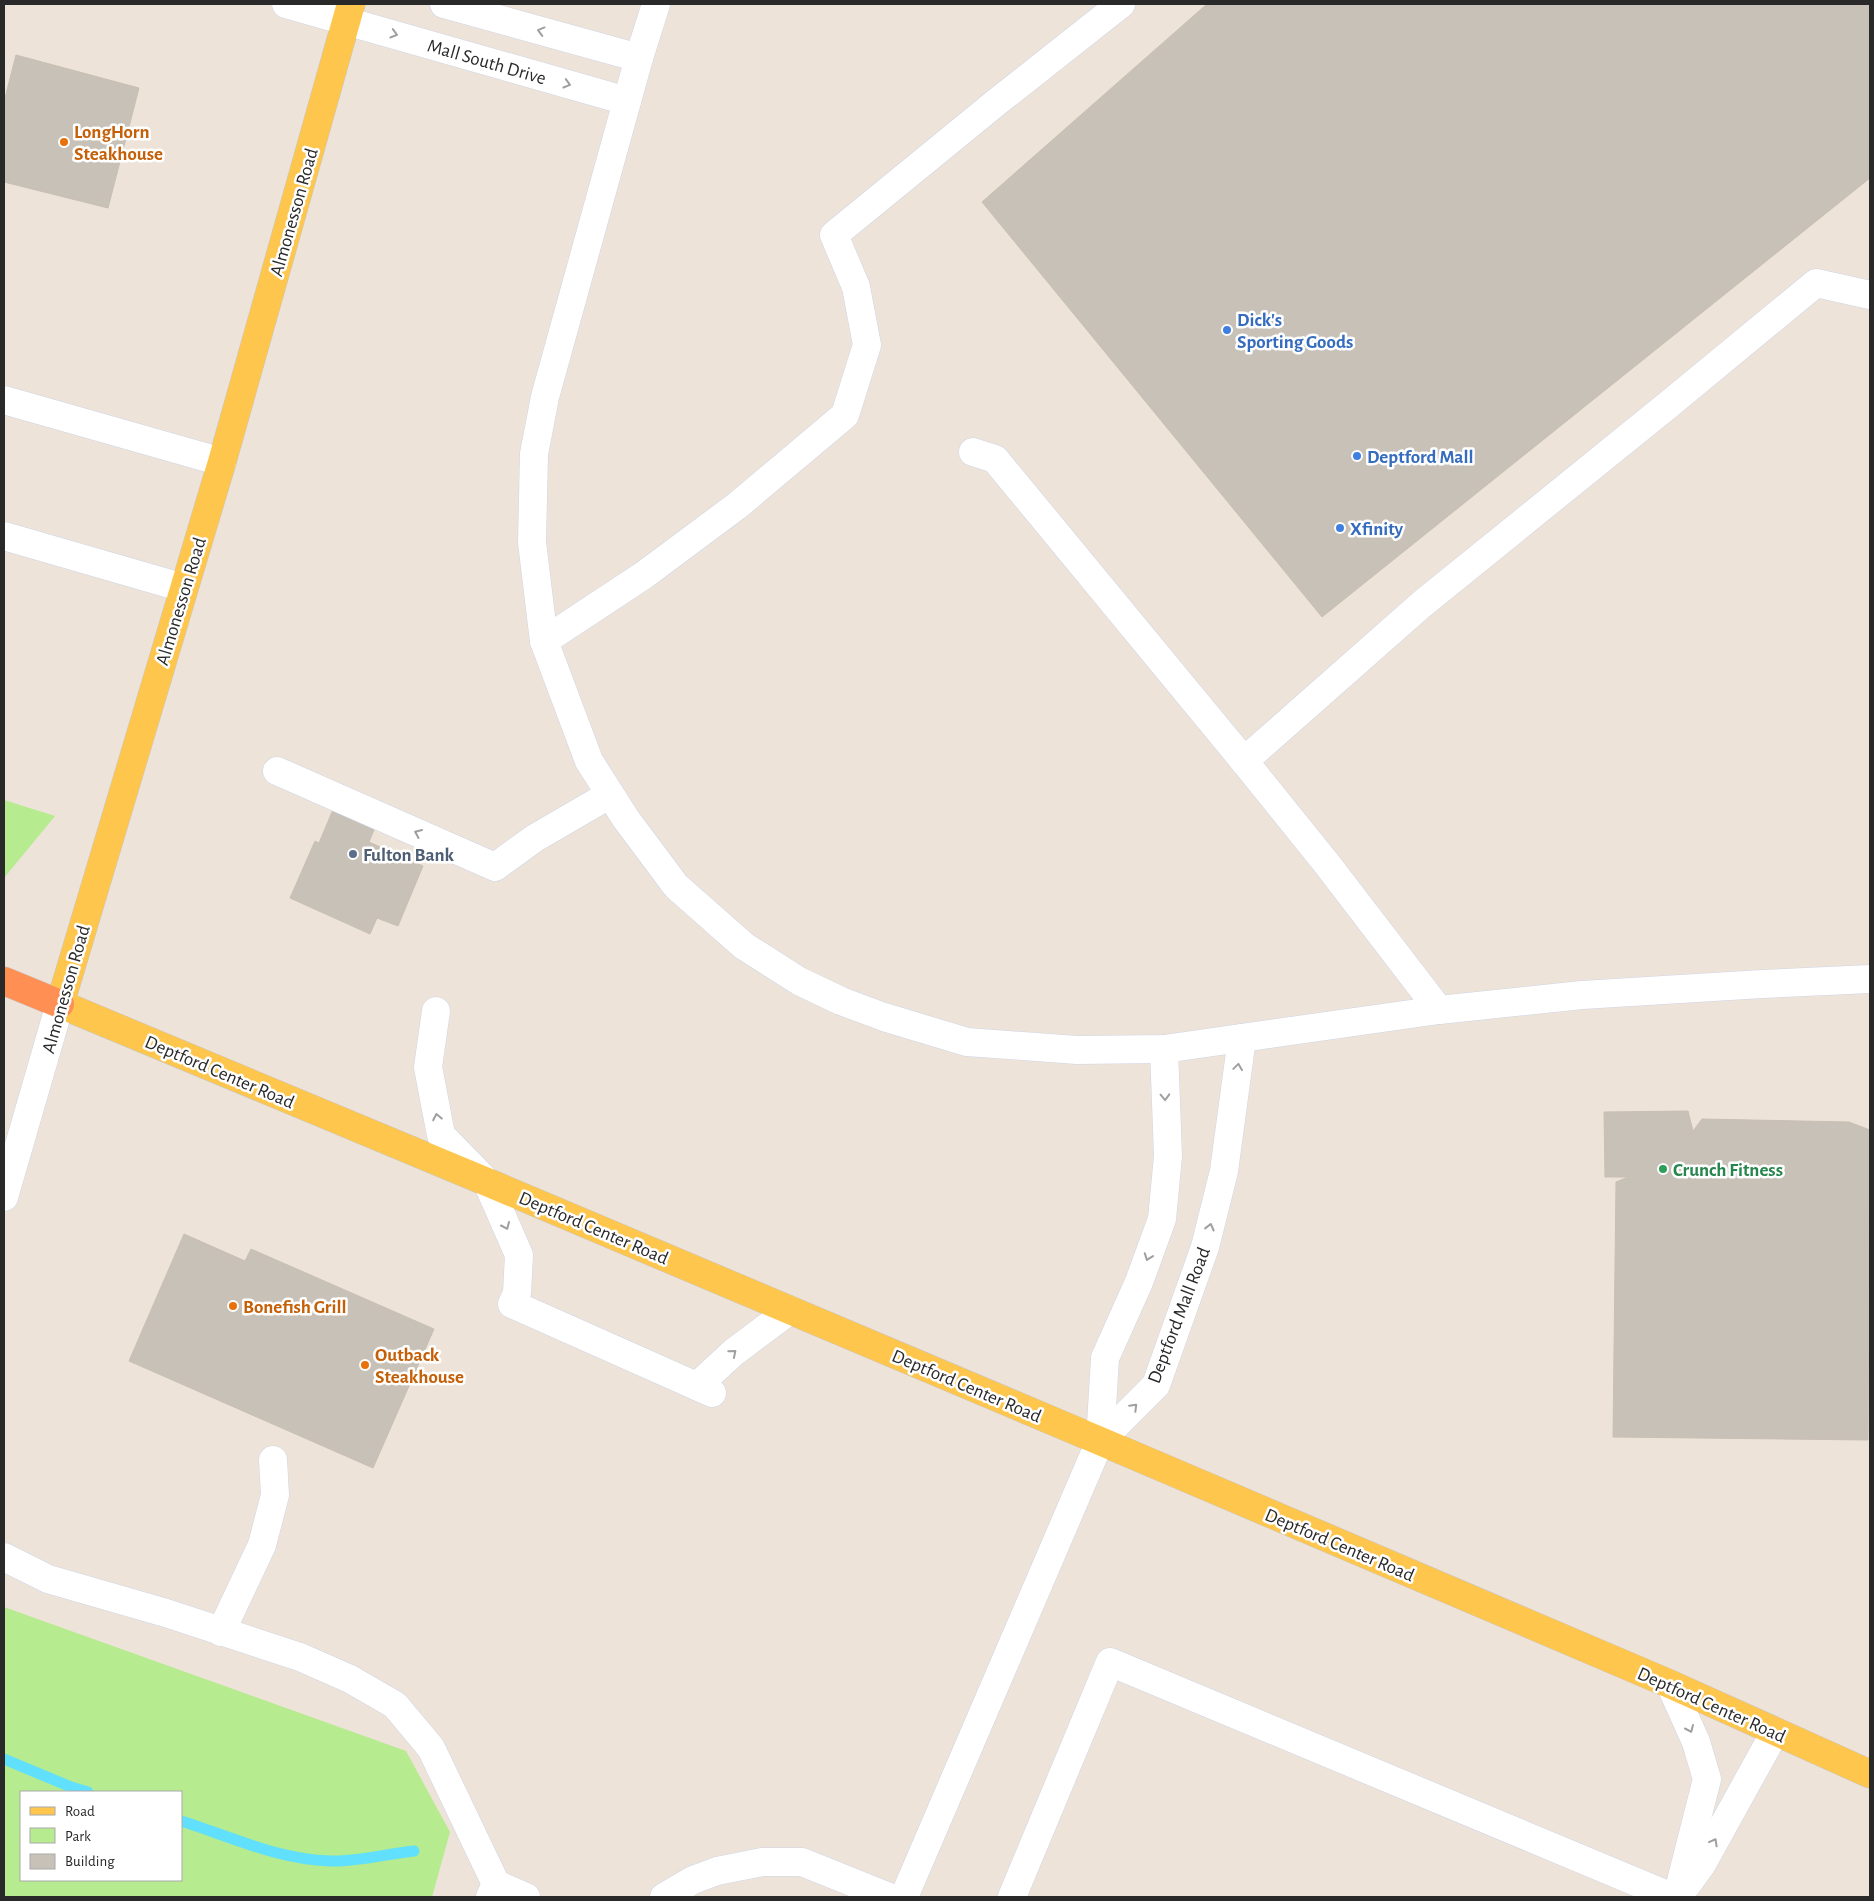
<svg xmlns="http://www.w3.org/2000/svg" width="1874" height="1901" font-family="'Alegreya Sans',sans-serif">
	<rect width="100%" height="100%" fill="#ede3d9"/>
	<g fill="#b6eb8f" fill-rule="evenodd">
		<polygon points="4,800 55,816 4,878"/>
		<path d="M4 1607 406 1751 450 1832 432 1897H4ZM21 1792H181V1880H21Z"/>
	</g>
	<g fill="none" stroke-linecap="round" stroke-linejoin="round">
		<g stroke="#60e0fc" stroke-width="11">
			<polyline points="4,1759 71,1787 88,1792"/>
			<path d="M181 1821C232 1837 276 1859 330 1861 358 1862 385 1854 414 1851"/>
		</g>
	</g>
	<g fill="#c8c1b8" stroke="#c9bfb3">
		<polygon points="1207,4 1870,4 1870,178 1322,617 982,202"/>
		<polygon points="16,55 139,88 108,208 4,182 4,102"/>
		<polygon points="340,793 376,825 369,842 423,866 398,926 377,918 370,934 290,898 315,841 319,843"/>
		<polygon points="1688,1111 1693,1131 1702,1119 1849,1122 1870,1130 1868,1440 1613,1437 1616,1182 1628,1177 1605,1177 1604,1112"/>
		<polygon points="184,1234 245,1261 251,1249 434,1329 373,1468 129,1361"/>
	</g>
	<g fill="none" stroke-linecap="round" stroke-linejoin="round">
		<g stroke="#cfd5e4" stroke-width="29">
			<g id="minor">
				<polyline points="286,4 627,101"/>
				<polyline points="444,4 639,58"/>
				<polyline points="656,4 639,58 545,397 534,454 532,542 543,633 544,641 589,761 626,819 676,886 744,946 799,981 841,1001 884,1017 967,1042 1077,1050 1164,1049 1439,1010 1582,995 1762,984 1870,979"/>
				<polyline points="4,400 222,462"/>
				<polyline points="973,452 995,459 1244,761 1422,604 1668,405 1816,283 1870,295"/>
				<polyline points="4,536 184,588"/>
				<polyline points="544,641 644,575 738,505 845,415 867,345 856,287 834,235 998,101 1121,4"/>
				<polyline points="1244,761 1327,864 1439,1010"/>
				<polyline points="277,771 495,867 535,838 609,795"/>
				<polyline points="436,1011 428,1067 441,1135 487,1182 519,1255 517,1293 512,1304 712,1393"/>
				<polyline points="4,1197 60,1004"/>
				<polyline points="697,1386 734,1352 790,1310"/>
				<polyline points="1100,1441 1156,1385 1205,1247 1224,1171 1242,1038"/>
				<polyline points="4,1557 48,1579 166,1613 300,1657 350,1679 395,1705 431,1748 496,1884"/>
				<polyline points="221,1632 262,1545 275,1495 273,1460"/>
				<polyline points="1670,1684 1696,1742 1707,1779 1677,1897"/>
				<polyline points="1686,1886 1702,1864 1775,1732"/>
				<polyline points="490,1897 496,1884 526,1897"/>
				<polyline points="664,1897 693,1880 717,1871 762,1862 802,1862 889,1897"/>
				<polyline points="904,1897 1100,1441 1105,1358 1139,1282 1162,1219 1168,1156 1164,1049"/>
				<polyline points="1012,1897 1110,1662 1672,1897"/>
			</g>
		</g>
		<g stroke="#c7c7c7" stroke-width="29">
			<polyline id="major" points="351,4 222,462 60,1004 487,1182 1100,1441 1670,1684 1870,1774"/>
		</g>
		<g stroke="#c7c7c7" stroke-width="29">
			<polyline id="highway" points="4,981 60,1004"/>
		</g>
		<use href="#minor" stroke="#fff" stroke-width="28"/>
		<use href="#major" stroke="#ffc64d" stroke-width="28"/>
		<use href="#highway" stroke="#ff8f53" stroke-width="28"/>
	</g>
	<defs><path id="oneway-chevron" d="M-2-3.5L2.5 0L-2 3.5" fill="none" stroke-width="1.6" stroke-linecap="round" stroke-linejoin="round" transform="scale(1.25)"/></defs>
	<g stroke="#9f9f9f">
		<use href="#oneway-chevron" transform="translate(541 31) rotate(-165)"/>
		<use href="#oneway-chevron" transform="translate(394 34) rotate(16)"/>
		<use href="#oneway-chevron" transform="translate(567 84) rotate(16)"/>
		<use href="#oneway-chevron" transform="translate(418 833) rotate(-156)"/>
		<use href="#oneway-chevron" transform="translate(1238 1067) rotate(-82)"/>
		<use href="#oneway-chevron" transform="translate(1165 1097) rotate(88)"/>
		<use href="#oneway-chevron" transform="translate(437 1117) rotate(-101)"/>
		<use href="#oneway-chevron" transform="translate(506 1226) rotate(66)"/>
		<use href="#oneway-chevron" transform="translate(1210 1227) rotate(-76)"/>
		<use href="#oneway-chevron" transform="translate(1148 1257) rotate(110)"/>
		<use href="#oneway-chevron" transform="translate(733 1353) rotate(-40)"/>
		<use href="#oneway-chevron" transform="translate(1134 1407) rotate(-45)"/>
		<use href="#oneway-chevron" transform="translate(1690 1729) rotate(66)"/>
		<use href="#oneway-chevron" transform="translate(1714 1842) rotate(-61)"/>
	</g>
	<g fill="#e8710a" stroke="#fff" stroke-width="2">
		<circle cx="64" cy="142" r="5"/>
		<circle cx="233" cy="1306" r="5"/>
		<circle cx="365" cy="1365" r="5"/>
	</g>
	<g fill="#3f7fe0" stroke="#fff" stroke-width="2">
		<circle cx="1227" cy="330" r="5"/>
		<circle cx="1357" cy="456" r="5"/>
		<circle cx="1340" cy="528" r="5"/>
	</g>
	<circle fill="#5c6f8a" stroke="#fff" stroke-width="2" cx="353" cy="854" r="5"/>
	<circle fill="#2e9e5b" stroke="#fff" stroke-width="2" cx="1663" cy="1169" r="5"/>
	<g text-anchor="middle" stroke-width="5" stroke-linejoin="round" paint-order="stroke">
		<g font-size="19" fill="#292929" stroke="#fff">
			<text transform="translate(487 61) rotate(16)" y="7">Mall South Drive</text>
			<text transform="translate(293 212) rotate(-74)" y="7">Almonesson Road</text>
			<text transform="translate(180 601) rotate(-73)" y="7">Almonesson Road</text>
			<text transform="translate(65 989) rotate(-74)" y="7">Almonesson Road</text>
			<text transform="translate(220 1071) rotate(23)" y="7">Deptford Center Road</text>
			<text transform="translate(594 1227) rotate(23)" y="7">Deptford Center Road</text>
			<text transform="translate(1178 1315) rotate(-69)" y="7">Deptford Mall Road</text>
			<text transform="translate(967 1385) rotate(23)" y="7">Deptford Center Road</text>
			<text transform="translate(1340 1544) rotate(23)" y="7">Deptford Center Road</text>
			<text transform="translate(1712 1704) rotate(24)" y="7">Deptford Center Road</text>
		</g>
		<g font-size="19" font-weight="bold" fill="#c56008" stroke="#fff" text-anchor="start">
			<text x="74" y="138">LongHorn<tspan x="74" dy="22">Steakhouse</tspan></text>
			<text x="243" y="1313">Bonefish Grill</text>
			<text x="375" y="1361">Outback<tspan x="375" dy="22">Steakhouse</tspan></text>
		</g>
		<g font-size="19" font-weight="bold" fill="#366cbe" stroke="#fff" text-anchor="start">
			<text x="1237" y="326">Dick's<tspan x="1237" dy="22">Sporting Goods</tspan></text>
			<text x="1367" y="463">Deptford Mall</text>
			<text x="1350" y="535">Xfinity</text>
		</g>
		<g font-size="19" font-weight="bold" fill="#4e5e75" stroke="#fff" text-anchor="start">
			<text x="363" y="861">Fulton Bank</text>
		</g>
		<g font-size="19" font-weight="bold" fill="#27864d" stroke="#fff" text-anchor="start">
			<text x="1673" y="1176">Crunch Fitness</text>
		</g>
	</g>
	<rect width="1874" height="1901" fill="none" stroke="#292929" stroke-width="10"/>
	<rect x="20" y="1791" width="162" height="90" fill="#ffffff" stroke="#a9a9a9"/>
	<rect x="30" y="1807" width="25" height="8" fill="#ffc64d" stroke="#a9a9a9"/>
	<text x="65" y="1816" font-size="15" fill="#292929">Road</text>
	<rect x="30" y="1828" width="25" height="15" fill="#b6eb8f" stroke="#a9a9a9"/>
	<text x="65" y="1841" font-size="15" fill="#292929">Park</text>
	<rect x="30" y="1854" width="25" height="15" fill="#c8c1b8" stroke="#a9a9a9"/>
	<text x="65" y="1866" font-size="15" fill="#292929">Building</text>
</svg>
